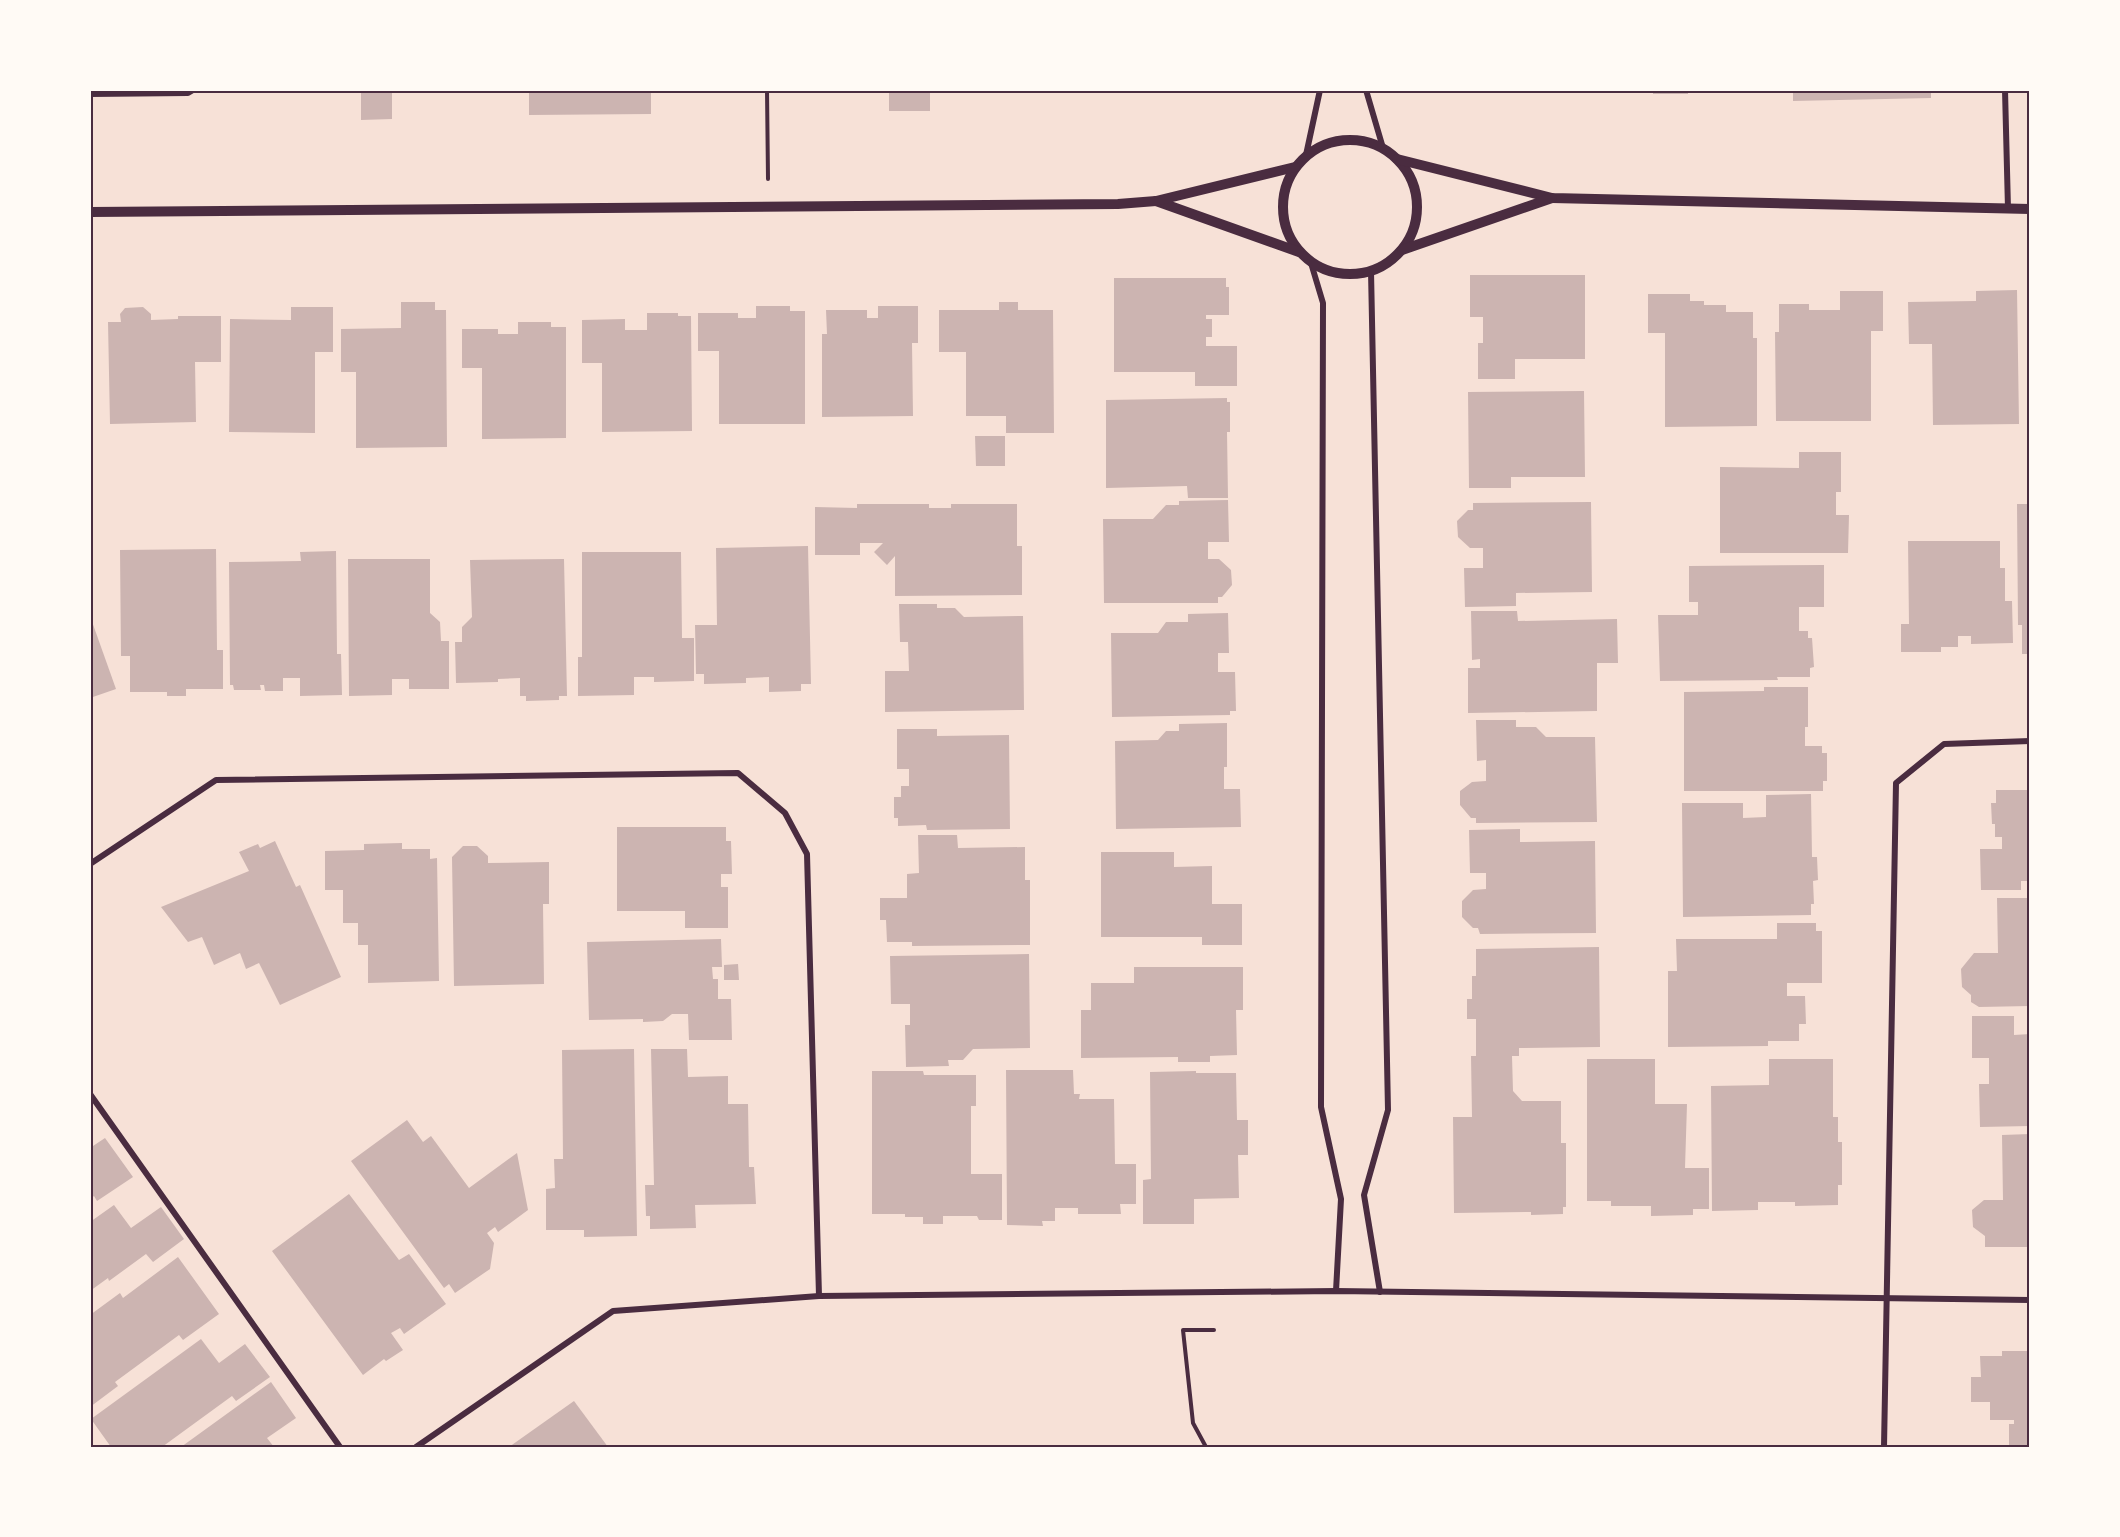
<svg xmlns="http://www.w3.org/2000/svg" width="2120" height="1537" font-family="'Sofia Sans Condensed',sans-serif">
	<rect width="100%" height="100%" fill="#f7e1d7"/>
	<g fill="#ccb4b1">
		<polygon points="361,90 392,90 392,119 361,120"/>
		<polygon points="529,90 651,90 651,114 529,115"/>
		<rect x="889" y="90" width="41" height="21"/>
		<rect x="1653" y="90" width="35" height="4"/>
		<polygon points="1793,90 1931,90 1931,98 1793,101"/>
		<polygon points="1470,275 1585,275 1585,359 1515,359 1515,379 1478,379 1478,343 1483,343 1483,317 1470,317"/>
		<polygon points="1114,278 1226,278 1226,287 1229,287 1229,315 1206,315 1206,319 1212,319 1212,337 1206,337 1206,346 1237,346 1237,386 1195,386 1195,372 1114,372"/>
		<polygon points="2017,290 2019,424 1933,425 1932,344 1909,344 1908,302 1976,301 1976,291"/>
		<polygon points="1840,291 1883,291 1883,331 1871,331 1871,421 1776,421 1775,332 1779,332 1779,304 1809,304 1809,310 1840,310"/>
		<polygon points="1648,294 1690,294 1690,301 1704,301 1704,305 1726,305 1726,312 1753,312 1753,338 1757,338 1757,426 1665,427 1665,333 1648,333"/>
		<polygon points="401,302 435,302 435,310 446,310 447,447 356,448 356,372 341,372 341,329 401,328"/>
		<polygon points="999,302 1018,302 1018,310 1053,310 1054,433 1006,433 1006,416 966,416 966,352 939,352 939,310 999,310"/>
		<polygon points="756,306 790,306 790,311 805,311 805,424 719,424 719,351 698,351 698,313 738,313 738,318 756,318"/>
		<polygon points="878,306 918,306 918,343 912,343 913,416 822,417 822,334 827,334 826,310 867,310 867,318 878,318"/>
		<polygon points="143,307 151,314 151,320 178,319 178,316 221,316 221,362 195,362 196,422 110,424 108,322 121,322 120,314 125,308"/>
		<polygon points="291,307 333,307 333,352 315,352 315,433 229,432 230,319 291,320"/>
		<polygon points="647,313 678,313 678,316 691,316 692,431 602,432 602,363 582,363 582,320 625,319 625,330 647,330"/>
		<polygon points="518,322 551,322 551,327 566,327 566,438 482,439 482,368 462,368 462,329 498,329 498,334 518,334"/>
		<polygon points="1584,391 1585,477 1511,477 1511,488 1469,488 1468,392"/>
		<polygon points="1227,398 1227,402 1230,402 1230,432 1227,432 1228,498 1188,498 1187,486 1106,488 1106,400"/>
		<polygon points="975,436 1005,436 1005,466 976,466"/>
		<polygon points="1799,452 1841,452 1841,492 1836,492 1836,515 1849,515 1848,553 1720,553 1720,467 1799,468"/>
		<polygon points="1228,500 1229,542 1208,542 1208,559 1219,559 1231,570 1232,585 1222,597 1218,597 1218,603 1104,603 1103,519 1153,519 1166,505 1179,505 1179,501"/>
		<polygon points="1591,502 1592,592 1516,593 1516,606 1465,607 1464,568 1483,568 1483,548 1470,548 1458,537 1457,521 1468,510 1473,510 1473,503"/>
		<polygon points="857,504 929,504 929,508 951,508 951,504 1017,504 1017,546 1022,546 1022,595 895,596 895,556 887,565 874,552 883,543 860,543 860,555 815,555 815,507 857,508"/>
		<polygon points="2017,504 2030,504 2030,654 2022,654 2022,625 2018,625"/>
		<polygon points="1908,541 2000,541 2000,568 2005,568 2005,601 2012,601 2013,643 1971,644 1971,636 1958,636 1958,647 1941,647 1941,652 1901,652 1901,624 1909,624"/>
		<polygon points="808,546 811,684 801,684 801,691 769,692 769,677 746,678 746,683 704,684 704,674 696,674 695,625 717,625 716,548"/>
		<polygon points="216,549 217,650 223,650 223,689 186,689 186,696 167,696 167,692 130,692 130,656 121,656 120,550"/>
		<polygon points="336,551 337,654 341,654 342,695 300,696 300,678 283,678 283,691 265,691 264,685 260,685 261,690 234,690 233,685 230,685 229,562 301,561 300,552"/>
		<polygon points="582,552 681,552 682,638 694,638 694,681 654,682 654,677 634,677 634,695 578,696 578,657 582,657"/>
		<polygon points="348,559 430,559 430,613 440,622 441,641 449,641 449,689 409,689 409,679 392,679 392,695 349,696"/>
		<polygon points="564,559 567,696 559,696 559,700 526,701 526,696 520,696 520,678 498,679 498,682 456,683 455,642 462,642 462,627 472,617 470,560"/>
		<polygon points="1824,565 1824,607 1799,607 1799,631 1808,631 1808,638 1812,638 1814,667 1810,668 1810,677 1777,677 1778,680 1660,681 1658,615 1698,615 1698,602 1689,602 1689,566"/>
		<polygon points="899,604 937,604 937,608 955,608 964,617 1023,616 1024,710 885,712 885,671 909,671 908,642 900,642"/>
		<polygon points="1471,611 1517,611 1518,621 1617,619 1618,663 1597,663 1597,711 1468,713 1468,668 1480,668 1480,659 1472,660"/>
		<polygon points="1228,613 1229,653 1218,653 1218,672 1235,672 1236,711 1230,711 1230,715 1112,717 1111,633 1158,633 1166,622 1188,622 1188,614"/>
		<polygon points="90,616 116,689 90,698"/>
		<polygon points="1764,687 1808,687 1808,727 1805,727 1805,746 1822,746 1822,753 1827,753 1827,781 1823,781 1823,791 1684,791 1684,692 1764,691"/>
		<polygon points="1476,720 1516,720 1516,727 1536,727 1546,737 1595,737 1597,822 1476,823 1476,818 1471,818 1460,805 1460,791 1472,782 1486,781 1486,760 1477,761"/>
		<polygon points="1227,723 1227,767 1224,767 1224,789 1240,789 1241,827 1116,829 1115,741 1158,740 1166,731 1179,731 1179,724"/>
		<polygon points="897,729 937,729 937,736 1009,735 1010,829 927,830 926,825 898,826 898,818 894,818 894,797 901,797 901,786 909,786 909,769 897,769"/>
		<polygon points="1996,790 2030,790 2030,881 2021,881 2021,890 1981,890 1980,849 2002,849 2002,837 1995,837 1995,824 1992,824 1991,803 1996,803"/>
		<polygon points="1811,794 1812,857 1817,857 1818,880 1813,881 1814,904 1811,904 1811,915 1683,917 1682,803 1743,803 1743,818 1766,817 1766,795"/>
		<polygon points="617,827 726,827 726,841 731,841 732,874 721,874 721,887 728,887 728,928 685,928 685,911 617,911"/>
		<polygon points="1520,829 1520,842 1595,841 1596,933 1480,934 1478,928 1473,928 1462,917 1462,901 1473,890 1486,889 1486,873 1470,873 1469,830"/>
		<polygon points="918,835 957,835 958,848 1025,847 1025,880 1030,880 1030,945 912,946 912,942 887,942 886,920 880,920 880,898 907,898 907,874 919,873"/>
		<polygon points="275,841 296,887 300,885 341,977 280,1005 259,963 246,969 240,953 214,965 202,937 188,942 161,907 249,871 239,852 258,844 260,848"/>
		<polygon points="402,843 402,849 430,849 430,859 437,858 439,981 368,983 368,945 358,945 358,923 343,923 343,890 325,890 325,851 364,850 364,844"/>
		<polygon points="463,846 477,846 488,856 488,863 549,862 549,904 543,904 544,984 454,986 452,857"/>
		<polygon points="1101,852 1174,852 1174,867 1212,866 1212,904 1242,904 1242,945 1202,945 1202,937 1101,937"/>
		<polygon points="1997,898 2030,898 2030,1006 1979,1007 1971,1002 1971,995 1962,987 1961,969 1974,953 1998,953"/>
		<polygon points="1777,923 1816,923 1816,931 1822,931 1822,983 1787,983 1787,996 1805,996 1806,1024 1799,1024 1799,1041 1768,1041 1768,1046 1668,1047 1668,971 1677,971 1676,939 1777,939"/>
		<polygon points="721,939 722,967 712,967 713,979 718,979 718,999 731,999 732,1040 689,1040 688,1014 672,1014 663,1021 643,1022 643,1019 589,1020 587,942"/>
		<polygon points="1599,947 1600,1047 1519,1048 1519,1056 1512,1056 1513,1091 1522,1101 1561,1101 1561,1143 1566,1143 1566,1207 1563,1207 1563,1214 1531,1215 1531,1212 1454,1213 1453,1117 1472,1117 1471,1056 1476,1056 1476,1019 1467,1019 1467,999 1472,999 1472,976 1476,976 1476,949"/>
		<polygon points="1029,954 1030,1048 973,1049 963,1060 948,1060 949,1066 906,1067 905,1025 910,1025 910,1004 891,1004 890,956"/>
		<polygon points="738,964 739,980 724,980 724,965"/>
		<polygon points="1134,967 1243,967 1243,1010 1236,1010 1237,1055 1210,1056 1210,1062 1178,1062 1178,1057 1081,1058 1081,1010 1091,1010 1091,983 1134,983"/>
		<polygon points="1972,1016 2014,1016 2014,1035 2030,1034 2030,1126 1980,1127 1979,1084 1989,1084 1989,1058 1972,1058"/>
		<polygon points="634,1049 637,1236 584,1237 584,1230 546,1230 546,1189 555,1188 554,1159 563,1159 562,1050"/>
		<polygon points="651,1049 687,1049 688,1077 728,1076 728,1104 748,1104 749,1167 754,1167 756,1204 695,1205 696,1228 650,1229 650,1216 646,1216 645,1185 654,1185"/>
		<polygon points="1587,1059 1655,1059 1655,1104 1687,1104 1685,1168 1709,1168 1709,1209 1693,1209 1693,1215 1651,1216 1651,1206 1611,1206 1611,1201 1587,1201"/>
		<polygon points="1769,1059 1833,1059 1833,1117 1838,1117 1838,1142 1842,1142 1842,1185 1838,1185 1838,1205 1795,1206 1795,1202 1758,1202 1758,1210 1712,1211 1711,1086 1769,1085"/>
		<polygon points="1006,1070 1073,1070 1074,1094 1080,1094 1079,1099 1114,1099 1115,1164 1136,1164 1136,1204 1120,1204 1121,1214 1078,1214 1078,1208 1055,1208 1055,1221 1042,1221 1043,1226 1007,1225"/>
		<polygon points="872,1071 923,1071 924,1075 976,1075 976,1106 971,1106 971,1174 1002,1174 1002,1220 979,1220 977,1216 943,1216 943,1224 923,1224 923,1217 905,1217 905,1214 872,1214"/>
		<polygon points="1196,1071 1196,1073 1236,1073 1237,1120 1248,1120 1248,1155 1238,1155 1239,1198 1194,1199 1194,1224 1143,1224 1143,1180 1151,1179 1150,1072"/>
		<polygon points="407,1120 423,1142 431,1136 469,1188 517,1153 528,1210 498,1232 495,1227 487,1233 494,1243 490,1269 455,1293 449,1284 444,1288 351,1161"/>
		<polygon points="2030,1134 2030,1247 1985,1247 1985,1236 1973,1227 1972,1210 1984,1200 2003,1200 2002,1135"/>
		<polygon points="105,1138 133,1177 97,1201 94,1196 90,1199 90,1148"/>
		<polygon points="349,1194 399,1260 409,1254 446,1304 404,1334 400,1328 391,1333 403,1350 386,1361 384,1359 363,1375 272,1251"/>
		<polygon points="114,1205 131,1228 161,1207 184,1239 153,1262 146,1254 109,1281 108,1278 90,1291 90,1222"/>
		<polygon points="178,1257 219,1314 183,1340 179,1335 115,1382 118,1386 90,1407 90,1315 120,1293 123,1298"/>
		<polygon points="201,1339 219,1363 245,1344 270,1377 236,1401 232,1396 162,1447 111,1447 91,1419"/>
		<polygon points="2002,1351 2030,1351 2030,1447 2009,1447 2009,1424 2014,1424 2014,1420 1990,1420 1990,1402 1971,1402 1971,1377 1981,1377 1980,1356 2002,1356"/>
		<polygon points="271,1382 296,1418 267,1438 274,1447 181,1447"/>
		<polygon points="574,1401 608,1447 509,1447"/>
	</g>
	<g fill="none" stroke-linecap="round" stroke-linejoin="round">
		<g stroke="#4a2c40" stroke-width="4">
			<polyline points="767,90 768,179"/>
			<polyline points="1206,1447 1193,1423 1183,1330 1214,1330"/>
		</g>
		<g stroke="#4a2c40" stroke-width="6">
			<polyline points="1366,90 1383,148"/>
			<polyline points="2005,90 2008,209"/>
			<polyline points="90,94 188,93 193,90"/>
			<polyline points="1306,155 1320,90"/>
			<polyline points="1311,263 1323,303 1321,1107 1341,1199 1336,1291"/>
			<polyline points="1371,271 1388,1110 1364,1195 1380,1292"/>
			<polyline points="90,864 216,780 738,773 785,813 807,854 819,1296"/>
			<polyline points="90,1094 340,1447"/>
			<polyline points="416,1447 613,1311 819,1296 1336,1291 2030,1300"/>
			<polyline points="1884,1447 1896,783 1944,744 2030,741"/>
		</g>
		<g stroke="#4a2c40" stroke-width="10">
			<circle cx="1350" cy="207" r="67"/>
			<polyline points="1397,159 1552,198 2030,209"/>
			<polyline points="1156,201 1299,252"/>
			<polyline points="90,212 1118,204 1156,201 1295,167"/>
			<polyline points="1402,250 1552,198"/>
		</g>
	</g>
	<rect width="2120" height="1537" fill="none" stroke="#fffaf5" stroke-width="183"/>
	<rect x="92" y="92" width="1936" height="1354" fill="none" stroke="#4a2c40" stroke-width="2"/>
</svg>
